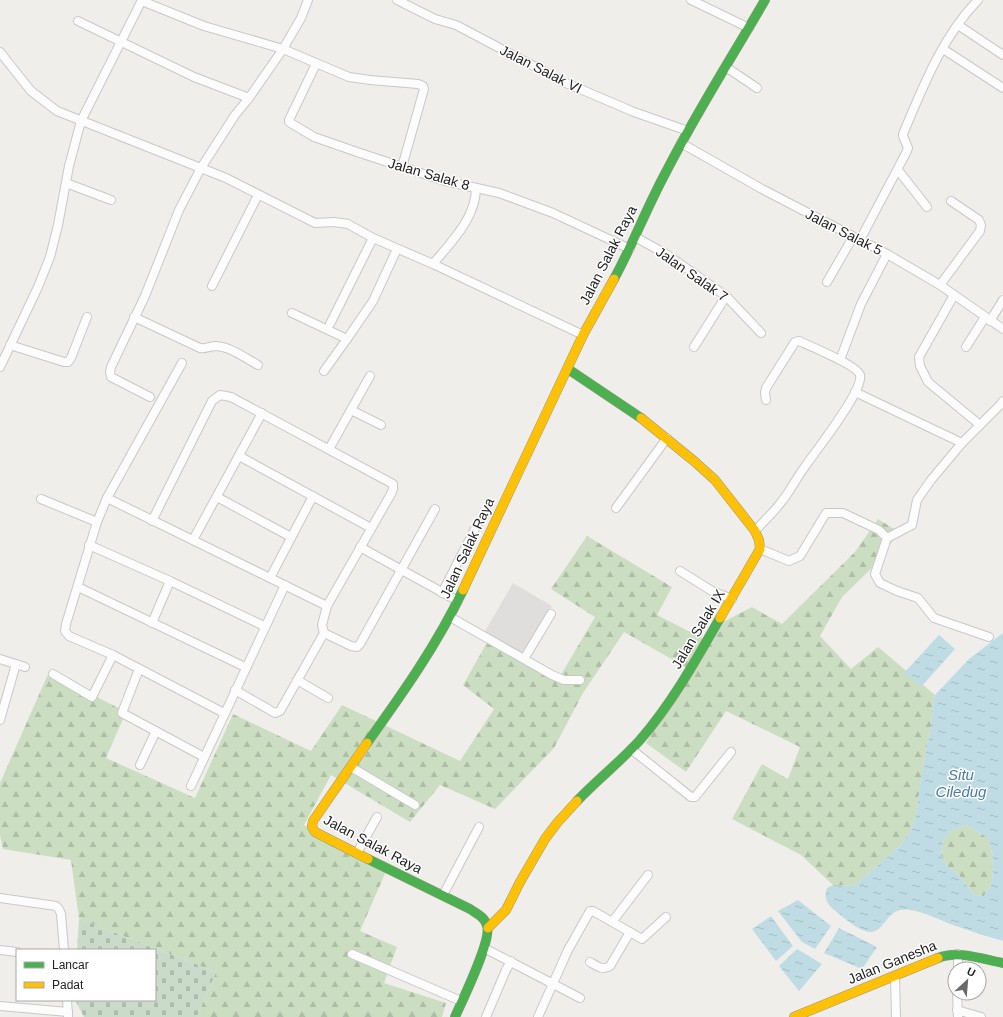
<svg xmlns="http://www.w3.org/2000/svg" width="1003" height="1017" font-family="Helvetica,sans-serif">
	<defs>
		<pattern id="forest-firs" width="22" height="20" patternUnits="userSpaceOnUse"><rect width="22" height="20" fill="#cbdec1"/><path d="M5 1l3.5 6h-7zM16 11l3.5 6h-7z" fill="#aebea6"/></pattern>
		<pattern id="cemetery-stones" width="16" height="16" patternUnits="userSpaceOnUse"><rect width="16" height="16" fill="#cadbca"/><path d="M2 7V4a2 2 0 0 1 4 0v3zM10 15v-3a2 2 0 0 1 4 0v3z" fill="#adbcad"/></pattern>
		<pattern id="water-ripples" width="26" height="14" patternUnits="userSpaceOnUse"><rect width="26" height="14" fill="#bfdbe3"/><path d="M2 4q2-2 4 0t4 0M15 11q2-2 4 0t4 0" fill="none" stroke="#a4bcc2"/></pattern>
	</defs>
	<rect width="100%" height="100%" fill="#f0eeeb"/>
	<polygon fill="#dfdedc" points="513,583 552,606 523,654 484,633"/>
	<g fill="url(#forest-firs)">
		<polygon points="878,519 899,532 877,563 842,597 820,636 851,669 878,647 935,695 933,703 931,726 921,777 917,810 912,828 901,845 854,886 833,885 801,855 732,819 762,764 788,779 800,747 726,711 686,772 646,743 689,669 624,632 583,693 554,748 495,809 440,785 410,822 331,775 304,825 387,869 360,931 397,947 384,983 446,1003 442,1017 197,1017 216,972 79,919 71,860 3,849 0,835 0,783 49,672 126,712 106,758 195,798 233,714 311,751 342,705 460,761 494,709 463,685 489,639 559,678 595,617 551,589 587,536 672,587 657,615 712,643 723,622 752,607 782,624 855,552"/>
		<polygon points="967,825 988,838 993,856 992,884 984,896 974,895 959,875 947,866 941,855 944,839 954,829"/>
	</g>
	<polygon fill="url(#cemetery-stones)" points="79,919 216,972 197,1017 84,1017 75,1000 155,1000 155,950 77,950"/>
	<g fill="url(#water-ripples)" fill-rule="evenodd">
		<path d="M1003 633V941C986 936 970 931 953 925 939 920 925 912 910 910 885 906 887 932 870 932 858 931 842 916 833 909 826 903 824 897 827 888L833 885 854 886 901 845 912 828 917 810 921 777 931 726 933 703 935 695 969 659ZM967 825 988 838 993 856 992 884 984 896 974 895 959 875 947 866 941 855 944 839 954 829Z"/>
		<polygon points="939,635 955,649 921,687 904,673"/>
		<polygon points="798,900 831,926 815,949 802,942 778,911"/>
		<polygon points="771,916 793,946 776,961 752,929"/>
		<polygon points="839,928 877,947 862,969 824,953"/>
		<polygon points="797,949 822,964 799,991 779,966"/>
	</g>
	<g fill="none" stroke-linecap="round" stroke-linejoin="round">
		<g stroke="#c9c8c7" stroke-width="10">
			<g id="street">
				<polyline points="397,0 435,19 456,25 566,83 634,112 688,131"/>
				<polyline points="691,0 749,28"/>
				<polyline points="142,1 204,26 283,49 349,77 370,80 418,84 423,86 424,89 402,167"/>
				<polyline points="78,21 194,77 249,98"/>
				<polyline points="958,25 1003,55"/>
				<polyline points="943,49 1003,88"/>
				<polyline points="0,52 31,91 57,111 226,178 315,223 334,222 348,224 373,238 433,264 583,335"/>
				<polyline points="316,64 289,120 289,122 314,137 357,152 445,181 499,193 553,213 630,249"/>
				<polyline points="726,67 757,88"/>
				<polyline points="681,143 762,189 887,254 940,285 1003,329"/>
				<polyline points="898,170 927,207"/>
				<polyline points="66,183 111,200"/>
				<polyline points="635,237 666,254 726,296 761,333"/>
				<path d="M860 240 906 153 908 148 903 136V134C923 87 942 37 978 0"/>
				<path d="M433 264C451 242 476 218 476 188"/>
				<polyline points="827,282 853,237"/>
				<polyline points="940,285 980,231 981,225 979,220 951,201"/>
				<polyline points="212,286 258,195"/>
				<polyline points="954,295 919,357 920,366 928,382 980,425"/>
				<polyline points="292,313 347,339"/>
				<path d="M134 317 200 348C206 349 210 346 216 346 231 347 245 358 258 365"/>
				<polyline points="990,321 1003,300"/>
				<polyline points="330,324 373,238"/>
				<polyline points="10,345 64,362 68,362 71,358 87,317"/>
				<polyline points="694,347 726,296"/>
				<polyline points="966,347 985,317"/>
				<polyline points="840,360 861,304 887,254"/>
				<polyline points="182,363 107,498 97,522 66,624 65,631 69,636 113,655 224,713"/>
				<polyline points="0,367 38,287 50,257 58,225 69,166 81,121 142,0"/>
				<polyline points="324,371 347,339 373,301 397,249"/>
				<polyline points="855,392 962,443"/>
				<polyline points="150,397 111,377 110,372 111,367 145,296 179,210 201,168 235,115 249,98 283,49 301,18 308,0"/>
				<polyline points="351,410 381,425"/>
				<polyline points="329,449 370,376"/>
				<polyline points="239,456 371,528"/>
				<polyline points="217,497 291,537"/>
				<polyline points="107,498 327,606"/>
				<polyline points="41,499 97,522"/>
				<polyline points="616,508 667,438"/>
				<polyline points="152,521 212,401 220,395 231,397 393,484 393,489 391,494 327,606 322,625 324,633 280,711 275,713 235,690"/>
				<path d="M755 531C764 521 774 512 782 501 790 491 796 479 804 468 814 453 864 391 860 375 858 366 810 346 799 341L795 342 766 388 765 393 766 400"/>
				<polyline points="887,538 912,525 917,500 931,480 962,443 1000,405 1003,401"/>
				<polyline points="193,540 262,413"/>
				<polyline points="89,545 170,581 264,626"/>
				<polyline points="360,547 458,601"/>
				<polyline points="760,549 789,561 800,556 826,513 843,513 879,530 887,538 875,574 880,583 897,591 918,598 934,618 989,637"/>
				<polyline points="680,571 712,591 732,599"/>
				<polyline points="270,578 313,496"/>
				<polyline points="78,587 245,667"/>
				<polyline points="442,593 478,523"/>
				<polyline points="450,617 552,675 564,680 580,680"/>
				<polyline points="152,623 170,581"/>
				<polyline points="324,633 351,646 357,647 360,644 435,509"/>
				<polyline points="0,659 25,667"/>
				<polyline points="524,659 551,614"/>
				<polyline points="139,669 122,713 204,757"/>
				<polyline points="53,674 92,697 113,655"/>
				<polyline points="297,680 328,698"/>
				<polyline points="0,720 16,664"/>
				<polyline points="631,749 691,797 695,797 731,752"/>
				<polyline points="140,765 156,731"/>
				<polyline points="351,767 415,805"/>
				<polyline points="191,786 285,585"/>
				<polyline points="357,853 377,817"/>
				<polyline points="443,895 479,827"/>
				<polyline points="0,898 56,906 59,909 61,914 64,950"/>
				<polyline points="612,922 648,875"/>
				<polyline points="484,948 580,998"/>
				<polyline points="0,950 17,952"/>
				<polyline points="352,954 461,1001"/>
				<path d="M590 962C597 966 603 971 610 966L630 932"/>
				<polyline points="958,969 958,954"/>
				<polyline points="895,976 896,1017"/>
				<polyline points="957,993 958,1017"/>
				<polyline points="67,1000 68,1016"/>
				<polyline points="0,1006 68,1012"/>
				<polyline points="957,1010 981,1017"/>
				<polyline points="486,1017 506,970 511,961"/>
				<polyline points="538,1017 568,950 590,911 593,911 642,939 666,917"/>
			</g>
		</g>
		<g stroke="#999a82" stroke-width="10">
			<g id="fast">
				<path d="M614 279C633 244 647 207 666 172 696 113 732 57 765 0"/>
				<polyline points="568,369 641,418"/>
				<path d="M367 743C402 694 437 645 463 590"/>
				<path d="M577 801C597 780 620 762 640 740 672 703 696 660 720 618"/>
				<path d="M368 859 470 909C477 914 485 917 487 926 492 940 462 1001 455 1017"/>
				<path d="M938 958C958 950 982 959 1003 963"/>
			</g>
		</g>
		<g stroke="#999a82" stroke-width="10">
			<g id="slow">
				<polyline points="641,418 694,461 715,480 755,531 759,540 760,549 720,618"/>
				<polyline points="463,590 583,335 614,279"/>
				<polyline points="367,743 313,821 312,827 315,832 368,859"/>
				<polyline points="488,928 506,910 520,882 545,839 557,823 577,801"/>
				<polyline points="794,1017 938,958"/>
			</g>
		</g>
		<use href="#street" stroke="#fdfcfc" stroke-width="8"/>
		<use href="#fast" stroke="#4caf50" stroke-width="9"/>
		<use href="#slow" stroke="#ffc107" stroke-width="9"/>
	</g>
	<g text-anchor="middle" stroke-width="3" stroke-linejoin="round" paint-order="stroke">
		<g font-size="14" fill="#222" stroke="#fff">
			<text transform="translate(541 69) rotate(27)" y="5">Jalan Salak VI</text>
			<text transform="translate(429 174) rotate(16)" y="5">Jalan Salak 8</text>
			<text transform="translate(844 232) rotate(27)" y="5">Jalan Salak 5</text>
			<text transform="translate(608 255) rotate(-63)" y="5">Jalan Salak Raya</text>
			<text transform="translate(692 274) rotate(35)" y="5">Jalan Salak 7</text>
			<text transform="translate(467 548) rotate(-65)" y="5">Jalan Salak Raya</text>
			<text transform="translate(698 629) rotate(-59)" y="5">Jalan Salak IX</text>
			<text transform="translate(373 844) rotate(28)" y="5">Jalan Salak Raya</text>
			<text transform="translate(892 962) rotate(-22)" y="5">Jalan Ganesha</text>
		</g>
		<g font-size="15" font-style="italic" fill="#4a7aab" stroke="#fff">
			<text x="961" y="780">Situ<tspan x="961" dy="17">Ciledug</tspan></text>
		</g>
	</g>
	<rect x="16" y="949" width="140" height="52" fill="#ffffff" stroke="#a7a7a7"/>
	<rect x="24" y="962" width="20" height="6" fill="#4caf50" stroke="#a7a7a7"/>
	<text x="52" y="969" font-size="12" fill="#222222">Lancar</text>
	<rect x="24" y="982" width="20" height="6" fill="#ffc107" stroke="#a7a7a7"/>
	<text x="52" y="989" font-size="12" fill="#222222">Padat</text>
	<g transform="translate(967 981) rotate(26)"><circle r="19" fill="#ffffff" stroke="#a7a7a7"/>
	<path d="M0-3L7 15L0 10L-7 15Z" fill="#6a6968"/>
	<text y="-6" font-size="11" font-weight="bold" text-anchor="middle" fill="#222222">U</text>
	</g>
</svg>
